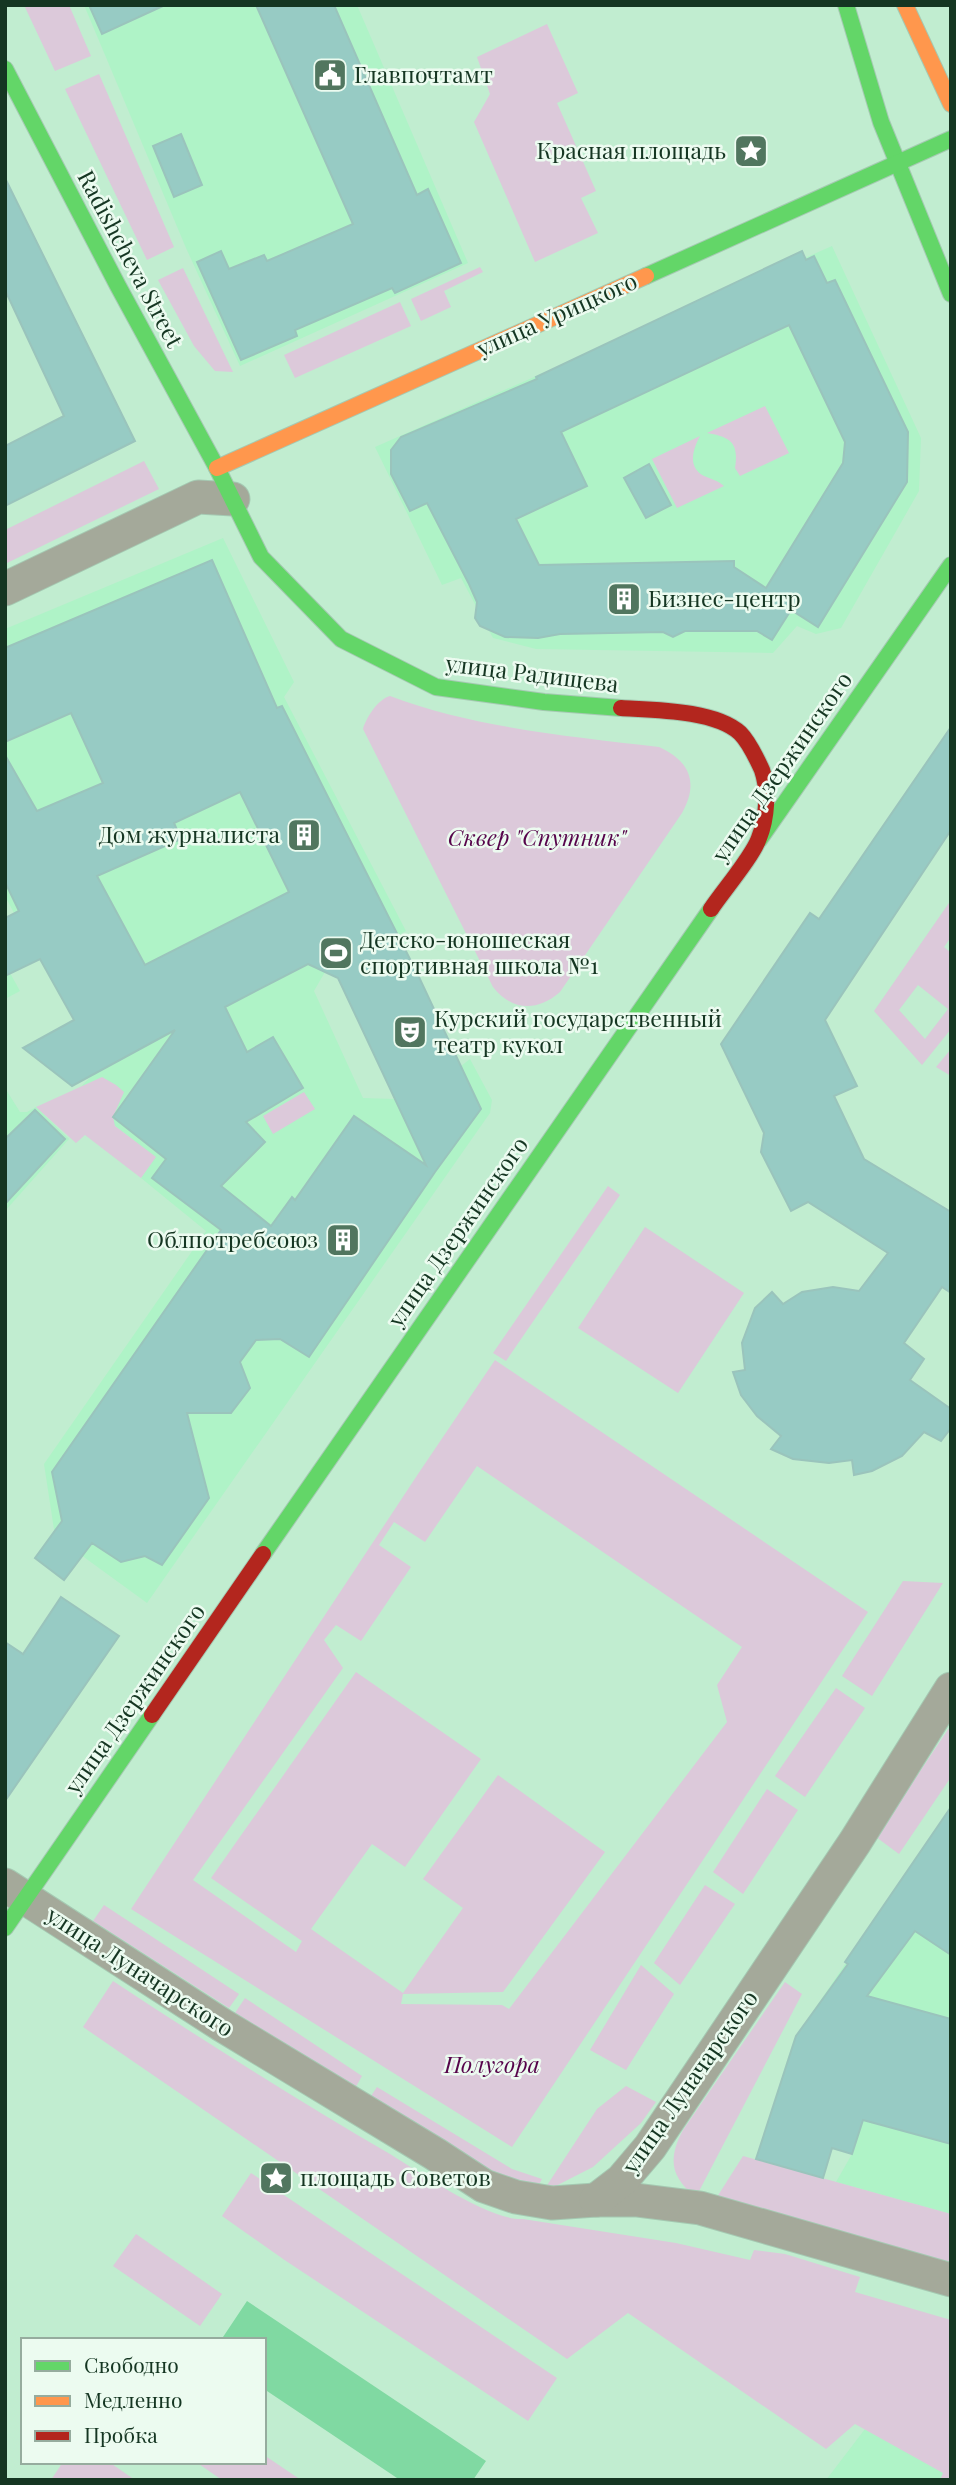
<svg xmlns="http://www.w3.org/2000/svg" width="956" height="2485" font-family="'Playfair Display',serif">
	<rect width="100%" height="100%" fill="#c1edd0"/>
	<g fill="#aff3c7">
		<polygon points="84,5 357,5 468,263 240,366 186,248"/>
		<polygon points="832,246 921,438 919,491 841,628 816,634 797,626 773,653 536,649 493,638 461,578 442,585 375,447"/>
		<polygon points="223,538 294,682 284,697 406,931 325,972 314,991 363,1098 395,1099 461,1066 470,1059 492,1100 490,1113 147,1603 55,1536 44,1464 206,1231 141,1178 155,1157 115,1126 78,1090 93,1074 131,1006 67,885 14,913 5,896 5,629"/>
		<polygon points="5,964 20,991 5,999"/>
		<polygon points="5,1088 20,1112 27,1112 36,1107 69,1139 5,1211"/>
		<polygon points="951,1808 951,2214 836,2182 852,2154 775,2132 784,2101 775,2099 794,2039 803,2042 812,2013"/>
		<polygon points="865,2429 944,2473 940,2480 826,2480"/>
	</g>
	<g fill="#dcc9da" fill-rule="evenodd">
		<polygon points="24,5 69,5 91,56 55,71"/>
		<polygon points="547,24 578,93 557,103 596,191 581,198 598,233 535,262 474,122 490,94 477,57"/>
		<polygon points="99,74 174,247 147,260 65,89"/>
		<polygon points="480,267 483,272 444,291 451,307 421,321 411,299"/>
		<polygon points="183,268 233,372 215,371 194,346 158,280"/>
		<polygon points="400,302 411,326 295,378 284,355"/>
		<path d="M765 406 789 453 740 476 735 468C739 443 731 437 707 433Z"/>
		<path d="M700 436C693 449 687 467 704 476 711 479 717 480 724 486L677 508 652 459Z"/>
		<polygon points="144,461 159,489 5,564 5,530"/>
		<path d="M390 696C475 728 569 736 659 747 690 761 699 783 682 813L560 992C537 1012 512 1011 493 987L363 729C366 718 378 699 390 696Z"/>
		<path d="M951 900V937L944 947 951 953V1029L922 1065 874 1011ZM918 985 948 1009 925 1039 899 1010Z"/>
		<polygon points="951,1049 951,1076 936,1067"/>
		<polygon points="102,1077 116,1085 124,1092 113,1117 115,1126 156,1157 141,1178 85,1135 76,1143 36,1107"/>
		<polygon points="304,1092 315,1109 273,1134 263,1116"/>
		<polygon points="608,1186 620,1195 506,1361 493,1353"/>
		<polygon points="645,1227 744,1293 678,1393 578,1328"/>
		<path d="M495 1360 868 1612 512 2147 131 1909 418 1474ZM477 1466 742 1647 717 1685 727 1722 509 2009 502 2005 401 2004 403 1994 503 1992 605 1852 498 1775 423 1879 463 1908 403 1993 311 1929 372 1844 405 1867 481 1759 356 1672 211 1878 302 1941 296 1952 193 1880 343 1668 324 1640 336 1625 361 1641 411 1567 379 1545 394 1522 425 1542Z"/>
		<polygon points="903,1581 943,1583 872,1696 842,1676"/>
		<polygon points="836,1688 865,1708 805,1797 775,1776"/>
		<polygon points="951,1725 951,1777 899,1854 876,1837"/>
		<polygon points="767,1789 798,1810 743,1894 713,1872"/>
		<polygon points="705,1885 735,1904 680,1985 654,1963"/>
		<polygon points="104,1905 239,1994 229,2008 93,1921"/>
		<polygon points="641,1965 674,1994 626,2070 590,2050"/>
		<path d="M113 1981C204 2041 296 2099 390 2154 421 2173 489 2221 523 2219L676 2243 750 2260 754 2250 785 2254 860 2277 855 2292 951 2320V2480H940L943 2473 855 2424 826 2449 628 2313 567 2359 83 2027Z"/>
		<path d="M785 1982 802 1994 696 2197C670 2177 668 2158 683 2130Z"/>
		<polygon points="245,1998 362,2076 353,2092 235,2013"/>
		<polygon points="626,2086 656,2102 641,2123 593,2167 542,2193 597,2109"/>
		<polygon points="377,2087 512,2169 542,2179 534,2194 516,2190 367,2102"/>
		<polygon points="743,2156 951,2214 951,2267 717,2197"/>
		<polygon points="251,2173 557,2378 528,2421 286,2261 222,2216"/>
		<polygon points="136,2234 222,2294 200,2326 113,2266"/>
		<polygon points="264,2455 301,2480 222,2480 196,2462 264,2462"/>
		<polygon points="63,2462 109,2462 135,2480 51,2480"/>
	</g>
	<polygon fill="#80d9a2" points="247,2301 486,2461 473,2480 400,2480 264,2389 264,2340 221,2340"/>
	<g fill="#97cbc4" stroke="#9ac4bc" stroke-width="2" fill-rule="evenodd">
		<polygon points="89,5 165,5 102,34"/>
		<polygon points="256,5 334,5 417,195 428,189 461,263 395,293 392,288 295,330 297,336 241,360 197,262 221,251 229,269 264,255 267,261 353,224"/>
		<polygon points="181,134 202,185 174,197 153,146"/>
		<polygon points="5,178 135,441 5,506 5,446 64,416 5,290"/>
		<path d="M802 251 806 260 814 256 827 283 835 280 908 432 907 482 818 627 791 610 772 640 757 631H685L673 637 663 632 560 634 538 638 505 637 480 626 475 618 477 602 469 584 427 503 410 511 391 474V450L401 437 537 379 536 377ZM789 325 845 442 843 463 766 588 734 567V561L539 565 516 519 587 486 561 432Z"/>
		<polygon points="649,464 671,505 646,518 624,478"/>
		<path d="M212 560 277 708 282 706 418 975 481 1109 435 1172 309 1357 280 1339 256 1340 240 1362 250 1388 231 1413H187L209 1498 162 1565 145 1556 121 1562 92 1543 64 1580 35 1558 62 1521 52 1472 221 1230 152 1178 166 1159 113 1117 175 1030 72 1086 23 1048 74 1020 40 959 5 976V918L19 911 5 882V755L37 811 103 783 71 713 5 742V648ZM240 792 289 892 145 965 97 876 181 839 174 823ZM308 964 338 978 426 1165 354 1116 295 1200 292 1197 271 1226 221 1186 265 1142 246 1122 303 1088 273 1037 247 1052 225 1007Z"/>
		<polygon points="951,727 951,830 825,1020 857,1086 834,1096 864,1159 951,1212 951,1293 942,1287 904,1343 924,1359 910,1380 951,1409 951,1428 941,1441 924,1432 902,1456 872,1471 854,1475 852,1460 829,1463 793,1459 771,1449 781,1436 757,1416 741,1395 733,1372 745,1370 742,1343 755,1308 772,1292 783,1304 802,1292 833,1287 859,1291 888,1253 808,1202 791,1211 761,1152 764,1133 721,1044 810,913 819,919"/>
		<polygon points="35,1110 65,1139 5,1204 5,1139"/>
		<polygon points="61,1597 119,1636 5,1801 5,1642 23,1654"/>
		<polygon points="951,1807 951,1955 915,1931 867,1996 951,2019 951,2144 863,2120 852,2154 832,2148 823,2178 756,2159 796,2036 848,1964 845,1962"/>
	</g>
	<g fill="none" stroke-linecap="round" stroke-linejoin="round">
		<g stroke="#a5c9b2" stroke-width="35">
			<g id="street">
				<polyline points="5,589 198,497 233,499"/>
				<polyline points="5,1885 222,2025 435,2154 484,2186 516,2197 552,2203 596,2200 636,2200 700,2208 951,2280"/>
				<polyline points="596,2200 622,2180 650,2147 855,1842 951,1689"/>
			</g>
		</g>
		<g stroke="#a5c9b2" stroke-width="18">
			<g id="fast">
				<polyline points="846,5 881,122 951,294"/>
				<polyline points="5,69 118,286 217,468 261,557 341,639 436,687 544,702 621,708"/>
				<polyline points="646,276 951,139"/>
				<polyline points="759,840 951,565"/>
				<polyline points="263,1554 711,909"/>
				<polyline points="5,1928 152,1715"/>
			</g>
		</g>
		<g stroke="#a5c9b2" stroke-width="18">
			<g id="slow">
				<polyline points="905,5 951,104"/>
				<polyline points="217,468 646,276"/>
			</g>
		</g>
		<g stroke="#a5c9b2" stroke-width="18">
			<g id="jam">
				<path d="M621 708C654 710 715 710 740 733 749 742 757 759 762 770 769 790 767 818 759 838 753 856 723 891 711 909"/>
				<polyline points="152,1715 263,1554"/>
			</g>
		</g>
		<use href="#street" stroke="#a4a99a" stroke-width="33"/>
		<use href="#fast" stroke="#63d668" stroke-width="16"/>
		<use href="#slow" stroke="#ff974d" stroke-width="16"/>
		<use href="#jam" stroke="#b3261e" stroke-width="16"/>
	</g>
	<defs>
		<g id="civic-square" transform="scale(1.75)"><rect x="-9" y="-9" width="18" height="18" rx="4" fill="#51765f" stroke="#ecfbf0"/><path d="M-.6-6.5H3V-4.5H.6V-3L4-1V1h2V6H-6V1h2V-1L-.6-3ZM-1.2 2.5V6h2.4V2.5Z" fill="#fff"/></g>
		<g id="sight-square" transform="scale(1.75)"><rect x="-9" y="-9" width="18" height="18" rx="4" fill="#51765f" stroke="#ecfbf0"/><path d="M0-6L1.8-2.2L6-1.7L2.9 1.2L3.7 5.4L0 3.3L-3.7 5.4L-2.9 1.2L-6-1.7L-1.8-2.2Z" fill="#fff"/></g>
		<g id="building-square" transform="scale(1.75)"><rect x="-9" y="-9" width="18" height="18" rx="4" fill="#51765f" stroke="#ecfbf0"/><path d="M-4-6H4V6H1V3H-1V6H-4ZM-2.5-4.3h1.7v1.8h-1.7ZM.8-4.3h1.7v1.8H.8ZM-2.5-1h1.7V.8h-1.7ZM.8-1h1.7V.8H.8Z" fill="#fff"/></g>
		<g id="stadium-square" transform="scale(1.75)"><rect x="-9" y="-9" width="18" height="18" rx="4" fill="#51765f" stroke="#ecfbf0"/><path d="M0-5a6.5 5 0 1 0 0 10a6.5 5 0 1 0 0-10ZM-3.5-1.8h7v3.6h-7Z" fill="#fff"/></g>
		<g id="theatre-square" transform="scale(1.75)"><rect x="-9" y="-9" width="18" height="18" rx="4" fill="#51765f" stroke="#ecfbf0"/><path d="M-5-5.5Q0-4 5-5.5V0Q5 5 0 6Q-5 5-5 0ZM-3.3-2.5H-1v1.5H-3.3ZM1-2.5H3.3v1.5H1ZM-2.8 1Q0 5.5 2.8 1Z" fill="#fff"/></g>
	</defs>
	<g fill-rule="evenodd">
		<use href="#civic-square" x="330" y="75"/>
		<use href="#sight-square" x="751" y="151"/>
		<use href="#building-square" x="624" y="599"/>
		<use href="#building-square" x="304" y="835"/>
		<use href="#stadium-square" x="336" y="953"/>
		<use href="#theatre-square" x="410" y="1032"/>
		<use href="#building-square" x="343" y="1240"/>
		<use href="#sight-square" x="276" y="2178"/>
	</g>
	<g text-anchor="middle" stroke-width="5" stroke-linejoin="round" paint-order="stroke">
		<g font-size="23" fill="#153622" stroke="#ecfbf0" text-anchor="start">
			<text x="354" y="83">Главпочтамт</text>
			<text x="726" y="159" text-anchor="end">Красная площадь</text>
			<text x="648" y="607">Бизнес-центр</text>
			<text x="280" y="843" text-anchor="end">Дом журналиста</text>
			<text x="360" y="948">Детско-юношеская<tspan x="360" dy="26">спортивная школа №1</tspan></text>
			<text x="434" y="1027">Курский государственный<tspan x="434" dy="26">театр кукол</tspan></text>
			<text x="318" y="1248" text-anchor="end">Облпотребсоюз</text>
			<text x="300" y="2186">площадь Советов</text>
		</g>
		<g font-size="23" fill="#153622" stroke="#ecfbf0">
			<text transform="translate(130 259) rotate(62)" y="8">Radishcheva Street</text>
			<text transform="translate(557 315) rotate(-24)" y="8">улица Урицкого</text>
			<text transform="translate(532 674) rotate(7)" y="8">улица Радищева</text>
			<text transform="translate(782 767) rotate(-55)" y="8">улица Дзержинского</text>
			<text transform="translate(458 1232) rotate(-55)" y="8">улица Дзержинского</text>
			<text transform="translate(135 1699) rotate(-55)" y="8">улица Дзержинского</text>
			<text transform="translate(140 1972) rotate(33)" y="8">улица Луначарского</text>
			<text transform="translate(690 2082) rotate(-55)" y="8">улица Луначарского</text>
		</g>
		<g font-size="23" font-style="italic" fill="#56044b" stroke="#ecfbf0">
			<text x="537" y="846">Сквер "Спутник"</text>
			<text x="492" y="2073">Полугора</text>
		</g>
	</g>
	<rect width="956" height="2485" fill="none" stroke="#153622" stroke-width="14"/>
	<rect x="21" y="2338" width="245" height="126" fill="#ecfbf0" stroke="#96ac9e" stroke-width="2"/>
	<rect x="35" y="2361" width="35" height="10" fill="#63d668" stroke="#96ac9e" stroke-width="2"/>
	<text x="84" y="2373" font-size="21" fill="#153622">Свободно</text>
	<rect x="35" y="2396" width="35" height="10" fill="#ff974d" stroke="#96ac9e" stroke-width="2"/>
	<text x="84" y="2408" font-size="21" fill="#153622">Медленно</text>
	<rect x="35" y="2431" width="35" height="10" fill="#b3261e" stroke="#96ac9e" stroke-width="2"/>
	<text x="84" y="2443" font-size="21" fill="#153622">Пробка</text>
</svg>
